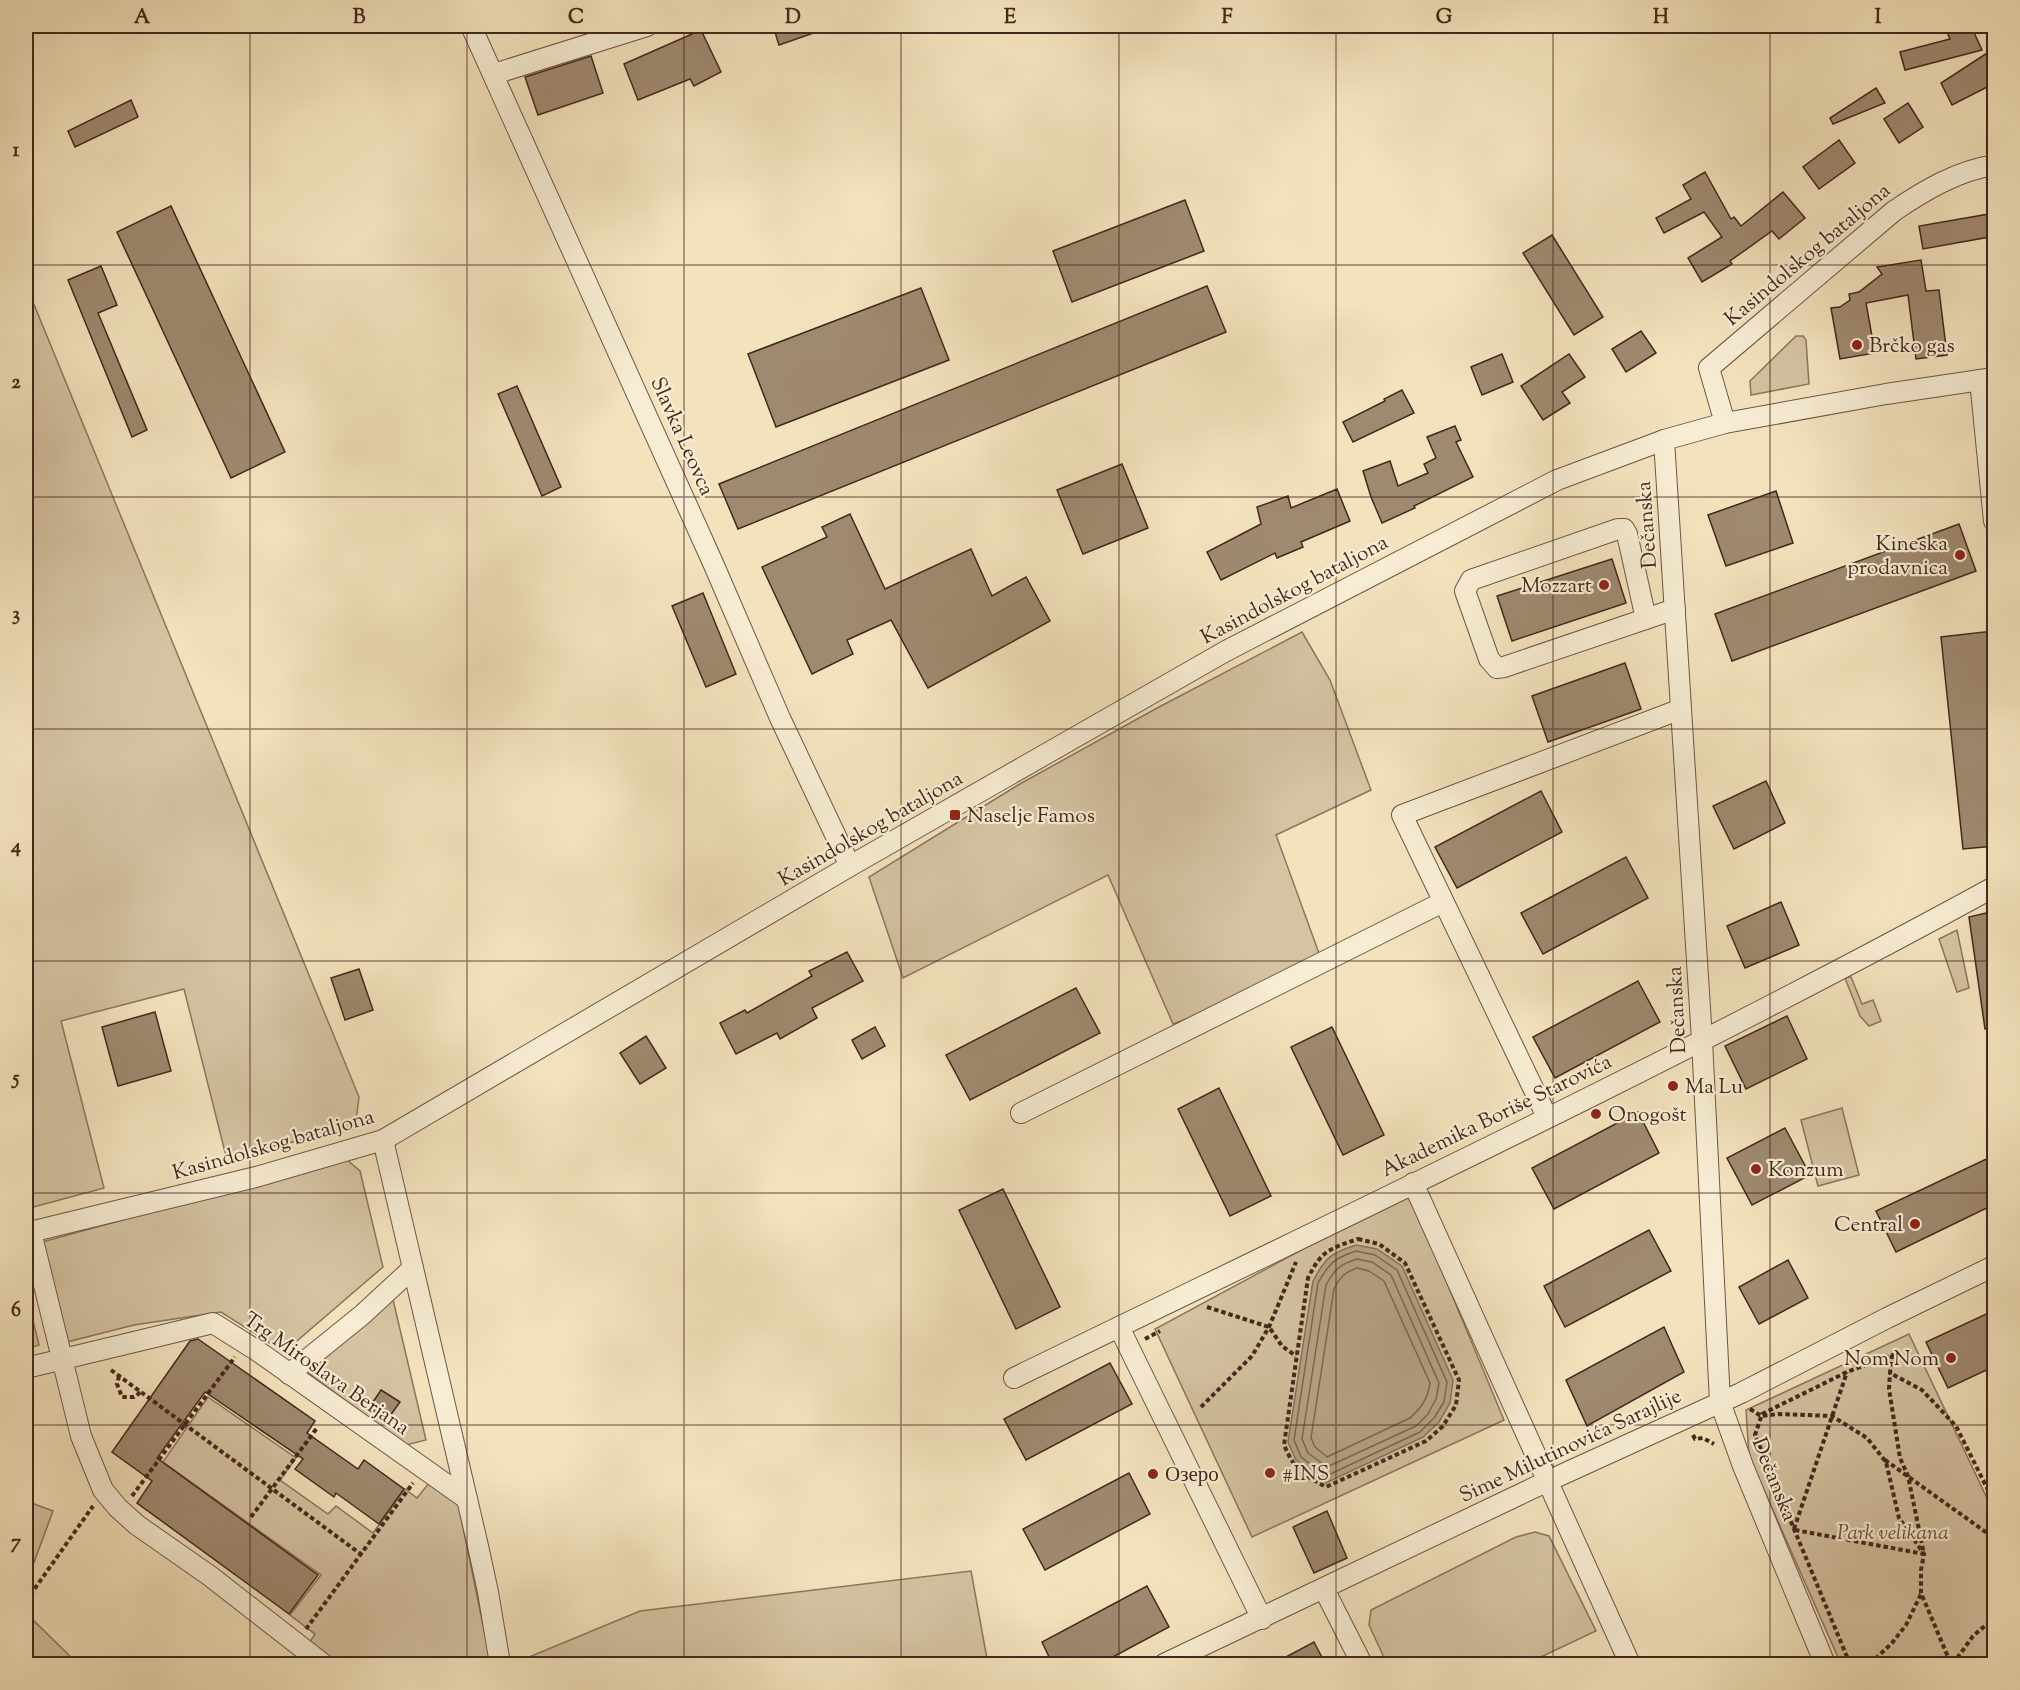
<svg xmlns="http://www.w3.org/2000/svg" width="2020" height="1690" font-family="'Sorts Mill Goudy',serif">
	<rect width="100%" height="100%" fill="#f3e3bd"/>
	<filter id="stains"><feTurbulence type="fractalNoise" baseFrequency=".00333" numOctaves="4"/><feColorMatrix values="0 0 0 0 .2 0 0 0 0 .09 0 0 0 0 .02 0 0 0 .5 -.17"/></filter>
	<radialGradient id="worn" r=".72"><stop offset=".6" stop-color="#630" stop-opacity="0"/><stop offset="1" stop-color="#630" stop-opacity=".3"/></radialGradient>
	<g fill="#d5c3a2" stroke="#8c755f" stroke-width="1.5">
		<polygon points="26,285 359,1097 355,1129 226,1156 184,989 61,1021 104,1188 26,1209"/>
		<polygon points="1796,336 1803,336 1806,340 1809,384 1751,395 1750,381"/>
		<polygon points="1302,632 1330,680 1371,790 1276,835 1324,967 1173,1024 1108,875 903,978 869,877 1018,785 1159,707"/>
		<polygon points="1957,930 1969,988 1957,992 1939,939"/>
		<polygon points="1851,977 1862,1004 1873,1000 1881,1021 1869,1026 1860,1016 1845,978"/>
		<polygon points="1842,1108 1859,1175 1818,1186 1801,1120"/>
		<polygon points="346,1159 360,1171 383,1267 284,1352 221,1312 134,1325 67,1342 42,1242"/>
		<polygon points="1409,1192 1504,1420 1252,1537 1155,1329"/>
		<polygon points="26,1291 39,1345 26,1349"/>
		<polygon points="391,1291 426,1440 406,1445 303,1369"/>
		<polygon points="1909,1334 1994,1513 1994,1664 1841,1664 1749,1456 1746,1410"/>
		<polygon points="208,1397 296,1458 280,1480 328,1514 336,1506 373,1533 405,1489 417,1498 429,1483 458,1503 491,1664 334,1664 309,1643 315,1634 290,1615 321,1575 163,1462"/>
		<polygon points="26,1501 53,1511 26,1584"/>
		<polygon points="1535,1532 1549,1536 1596,1631 1526,1664 1387,1664 1369,1625 1371,1610 1516,1537"/>
		<polygon points="971,1571 988,1664 517,1664 517,1662 640,1611"/>
		<polygon points="26,1613 78,1664 26,1664"/>
	</g>
	<path fill="#b7a386" stroke="#89715c" stroke-width="1.5" d="M1356 1245 1377 1249 1402 1266 1453 1380 1450 1403 1439 1422 1423 1437 1326 1483 1296 1460 1288 1442 1313 1281C1325 1258 1331 1253 1356 1245Z"/>
	<g fill="none" stroke-linecap="round" stroke-linejoin="round">
		<g stroke="#7d6551" stroke-width="1.5">
			<path d="M1356 1251 1375 1255 1397 1270 1447 1382 1444 1402 1434 1418 1420 1432 1326 1476 1301 1457 1294 1440 1318 1283C1329 1263 1335 1258 1356 1251Z"/>
			<path d="M1357 1259 1372 1262 1391 1275 1439 1383 1436 1399 1428 1414 1416 1426 1327 1467 1308 1453 1302 1439 1326 1285C1334 1270 1340 1264 1357 1259Z"/>
			<path d="M1357 1268 1369 1271 1384 1281 1430 1383C1428 1399 1421 1408 1410 1418L1327 1457 1315 1447 1311 1438 1334 1289C1340 1277 1345 1272 1357 1268Z"/>
		</g>
	</g>
	<g fill="#9f8970" stroke="#43271c" stroke-width="1.5">
		<polygon points="773,26 828,26 828,28 779,45"/>
		<polygon points="1944,26 1971,26 1982,50 1905,70 1900,52 1950,39"/>
		<polygon points="701,30 721,72 694,86 690,79 638,100 624,64"/>
		<polygon points="1995,48 1995,83 1952,105 1941,83"/>
		<polygon points="591,56 603,93 538,115 525,77"/>
		<polygon points="1876,88 1885,103 1833,124 1830,118"/>
		<polygon points="131,100 138,117 75,147 68,131"/>
		<polygon points="1908,103 1923,127 1899,143 1884,119"/>
		<polygon points="1839,140 1855,163 1819,189 1803,167"/>
		<polygon points="1705,172 1731,219 1734,217 1741,226 1783,192 1805,218 1779,239 1772,231 1730,261 1732,264 1702,282 1688,258 1722,237 1704,212 1664,233 1656,218 1691,199 1683,185"/>
		<polygon points="1185,200 1204,251 1072,302 1053,251"/>
		<polygon points="171,206 285,452 231,478 117,232"/>
		<polygon points="1995,213 1995,236 1923,249 1919,226"/>
		<polygon points="1552,235 1603,317 1574,335 1523,253"/>
		<polygon points="1921,260 1926,291 1939,290 1947,355 1916,359 1908,295 1866,303 1875,353 1840,359 1831,308 1840,307 1850,300 1849,294 1859,292 1882,274 1877,267"/>
		<polygon points="101,266 117,305 98,313 147,430 132,437 68,280"/>
		<polygon points="1207,286 1226,332 738,529 719,484"/>
		<polygon points="921,288 949,360 776,427 748,354"/>
		<polygon points="1641,331 1656,353 1626,372 1612,349"/>
		<polygon points="1502,354 1513,382 1482,395 1471,367"/>
		<polygon points="1569,354 1585,377 1562,392 1570,403 1543,420 1521,386"/>
		<polygon points="517,386 561,487 542,496 498,394"/>
		<polygon points="1402,390 1414,413 1353,442 1343,422 1385,401 1384,399"/>
		<polygon points="1455,426 1461,440 1456,442 1473,477 1414,506 1415,508 1382,523 1371,497 1363,471 1390,461 1398,486 1428,473 1424,464 1436,458 1427,437"/>
		<polygon points="1122,464 1148,528 1083,554 1057,490"/>
		<polygon points="1337,489 1350,521 1301,542 1303,547 1277,558 1275,553 1221,580 1207,552 1261,524 1257,507 1288,496 1291,508"/>
		<polygon points="1776,491 1793,543 1726,566 1708,515"/>
		<polygon points="850,514 885,589 971,549 992,596 1026,577 1050,621 928,688 891,620 847,640 853,654 812,674 762,567 827,537 822,527"/>
		<polygon points="1959,524 1976,571 1732,661 1715,614"/>
		<polygon points="1612,559 1626,603 1512,641 1497,596"/>
		<polygon points="703,593 736,674 706,687 672,606"/>
		<polygon points="1993,631 1995,846 1963,849 1941,637"/>
		<polygon points="1625,663 1641,709 1548,742 1532,696"/>
		<polygon points="1766,781 1785,823 1734,849 1713,806"/>
		<polygon points="1541,791 1562,832 1457,888 1435,847"/>
		<polygon points="1626,857 1648,898 1543,954 1521,913"/>
		<polygon points="1781,902 1799,945 1745,968 1727,926"/>
		<polygon points="1995,911 1995,1028 1985,1029 1969,917"/>
		<polygon points="847,952 863,981 812,1008 817,1018 780,1039 777,1033 736,1054 720,1023 745,1010 747,1013 812,976 809,971"/>
		<polygon points="359,969 373,1010 345,1020 331,978"/>
		<polygon points="1638,981 1660,1022 1555,1078 1533,1037"/>
		<polygon points="1076,988 1100,1033 970,1100 946,1055"/>
		<polygon points="155,1012 171,1071 118,1086 102,1027"/>
		<polygon points="1787,1016 1807,1059 1746,1089 1725,1046"/>
		<polygon points="875,1027 885,1046 862,1059 852,1040"/>
		<polygon points="1332,1027 1384,1135 1343,1155 1291,1047"/>
		<polygon points="646,1036 666,1068 640,1084 620,1053"/>
		<polygon points="1219,1088 1271,1196 1230,1216 1178,1109"/>
		<polygon points="1638,1112 1659,1153 1554,1209 1532,1168"/>
		<polygon points="1785,1128 1810,1175 1752,1205 1727,1158"/>
		<polygon points="1995,1155 1995,1204 1896,1252 1876,1211"/>
		<polygon points="1003,1189 1060,1307 1016,1329 959,1210"/>
		<polygon points="1649,1230 1671,1271 1565,1327 1544,1286"/>
		<polygon points="1788,1260 1808,1298 1759,1324 1739,1287"/>
		<polygon points="1995,1310 1995,1366 1948,1388 1926,1342"/>
		<polygon points="1664,1327 1684,1372 1587,1426 1566,1380"/>
		<polygon points="198,1339 315,1421 307,1433 358,1469 364,1460 404,1489 379,1524 336,1493 334,1497 295,1469 303,1459 205,1392 157,1458 318,1575 289,1614 137,1503 152,1481 112,1452 190,1341"/>
		<polygon points="1110,1363 1132,1404 1026,1460 1004,1419"/>
		<polygon points="381,1390 400,1402 387,1420 369,1408"/>
		<polygon points="1129,1473 1150,1514 1045,1570 1023,1529"/>
		<polygon points="1327,1511 1347,1558 1314,1573 1293,1527"/>
		<polygon points="1147,1586 1169,1627 1098,1665 1053,1665 1042,1642"/>
		<polygon points="1314,1642 1326,1665 1271,1665"/>
	</g>
	<g fill="none" stroke-linecap="round" stroke-linejoin="round">
		<g stroke="#6f5644" stroke-width="22">
			<g id="minor">
				<polyline points="471,26 713,563 780,718 850,866"/>
				<polyline points="494,74 647,26"/>
				<polyline points="1980,380 1994,521"/>
				<path d="M1725 423 1709 368 1894 211C1925 190 1957 171 1994 165"/>
				<polyline points="1664,440 1702,1040 1720,1402 1743,1466 1825,1664"/>
				<polyline points="1646,619 1627,534 1624,529 1618,529 1471,580 1465,591 1489,659 1497,668 1504,667 1675,609"/>
				<polyline points="1021,1113 1443,902"/>
				<polyline points="1547,1117 1402,815 1681,709"/>
				<polyline points="383,1140 478,1546 488,1592 500,1664"/>
				<polyline points="1413,1183 1630,1664"/>
				<polyline points="31,1232 81,1436 103,1490 118,1508 137,1525 210,1576 323,1664"/>
				<polyline points="26,1233 256,1177 383,1140 850,866 1226,651 1557,480 1664,440 1725,423 1886,394 1994,378"/>
				<polyline points="1119,1327 1262,1619"/>
				<polyline points="26,1368 213,1323 259,1352 467,1499"/>
				<polyline points="289,1374 362,1315 413,1268"/>
				<path d="M1014 1378C1342 1218 1674 1062 1994 887"/>
				<polyline points="1324,1589 1362,1664"/>
				<polyline points="1164,1664 1548,1481 1741,1393 1887,1318 1994,1266"/>
			</g>
		</g>
		<g stroke="#43271c" stroke-width="4" stroke-dasharray="4.5 3" stroke-linecap="butt">
			<path d="M1358 1239 1379 1244 1405 1263 1459 1380 1456 1405 1443 1426 1426 1441 1326 1487C1302 1474 1295 1470 1284 1445L1308 1278C1322 1250 1329 1249 1358 1239Z"/>
			<polyline points="1207,1307 1269,1327 1282,1346 1296,1356"/>
			<polyline points="1145,1339 1160,1331"/>
			<polyline points="111,1370 362,1555"/>
			<polyline points="119,1376 117,1384 122,1397 134,1397 141,1392"/>
			<polyline points="1201,1407 1252,1356 1269,1327 1296,1262"/>
			<polyline points="1750,1409 1761,1416 1778,1414 1832,1416 1867,1438 1886,1462 1899,1518 1924,1554 1921,1570 1921,1593 1951,1664"/>
			<polyline points="1693,1435 1695,1439 1703,1438 1714,1444"/>
			<polyline points="1885,1460 1994,1538"/>
			<polyline points="132,1496 235,1357"/>
			<polyline points="251,1517 317,1428"/>
			<polyline points="1794,1529 1847,1372"/>
			<polyline points="1795,1530 1924,1554 1908,1476 1900,1458 1889,1389 1890,1373"/>
			<polyline points="26,1601 93,1506"/>
			<polyline points="306,1629 413,1483"/>
			<polyline points="1850,1664 1755,1435 1762,1414 1847,1372 1892,1355 1890,1373 1922,1390 1956,1426 1994,1502"/>
			<polyline points="1870,1664 1892,1643 1906,1625 1921,1594"/>
			<polyline points="1953,1664 1973,1636 1994,1618"/>
		</g>
		<use href="#minor" stroke="#f7edd4" stroke-width="20"/>
	</g>
	<path fill="none" stroke="#43271c" stroke-width="1.5" stroke-opacity="0.55" d="M250 26V1664M467 26V1664M684 26V1664M901 26V1664M1119 26V1664M1336 26V1664M1553 26V1664M1770 26V1664M26 265H1994M26 497H1994M26 729H1994M26 961H1994M26 1193H1994M26 1425H1994"/>
	<g fill="#8f2418" stroke="#f7edd4" stroke-width="2">
		<circle cx="1857" cy="345" r="6"/>
		<circle cx="1960" cy="555" r="6"/>
		<circle cx="1604" cy="585" r="6"/>
		<rect x="949" y="809" width="12" height="12" rx="3"/>
		<circle cx="1673" cy="1086" r="6"/>
		<circle cx="1596" cy="1114" r="6"/>
		<circle cx="1756" cy="1169" r="6"/>
		<circle cx="1915" cy="1224" r="6"/>
		<circle cx="1951" cy="1358" r="6"/>
		<circle cx="1270" cy="1473" r="6"/>
		<circle cx="1153" cy="1474" r="6"/>
	</g>
	<g text-anchor="middle" stroke-width="4.5" stroke-linejoin="round" paint-order="stroke">
		<g font-size="21" fill="#43271c" stroke="#f7edd4">
			<text transform="translate(1807 254) rotate(-40)" y="7">Kasindolskog bataljona</text>
			<text transform="translate(683 436) rotate(66)" y="7">Slavka Leovca</text>
			<text transform="translate(1646 525) rotate(-94)" y="7">Dečanska</text>
			<text transform="translate(1294 589) rotate(-28)" y="7">Kasindolskog bataljona</text>
			<text transform="translate(870 828) rotate(-30)" y="7">Kasindolskog bataljona</text>
			<text transform="translate(1676 1010) rotate(-93)" y="7">Dečanska</text>
			<text transform="translate(1496 1115) rotate(-26)" y="7">Akademika Boriše Starovića</text>
			<text transform="translate(273 1144) rotate(-16)" y="7">Kasindolskog bataljona</text>
			<text transform="translate(327 1373) rotate(35)" y="7">Trg Miroslava Berjana</text>
			<text transform="translate(1570 1445) rotate(-25)" y="7">Sime Milutinovića Sarajlije</text>
			<text transform="translate(1775 1479) rotate(68)" y="7">Dečanska</text>
		</g>
		<g font-size="21" fill="#43271c" stroke="#f7edd4" text-anchor="start">
			<text x="1869" y="352">Brčko gas</text>
			<text x="1948" y="550" text-anchor="end">Kineska<tspan x="1948" dy="24">prodavnica</tspan></text>
			<text x="1592" y="592" text-anchor="end">Mozzart</text>
			<text x="967" y="822">Naselje Famos</text>
			<text x="1685" y="1093">Ma Lu</text>
			<text x="1608" y="1121">Onogošt</text>
			<text x="1768" y="1176">Konzum</text>
			<text x="1903" y="1231" text-anchor="end">Central</text>
			<text x="1939" y="1365" text-anchor="end">Nom Nom</text>
			<text x="1282" y="1480">#INS</text>
			<text x="1165" y="1481">Озеро</text>
		</g>
		<g font-size="21" font-style="italic" fill="#684e3e" stroke="#f7edd4">
			<text x="1893" y="1539">Park velikana</text>
		</g>
	</g>
	<rect width="2020" height="1690" fill="none" stroke="#f3e3bd" stroke-width="66"/>
	<rect x="33" y="33" width="1954" height="1624" fill="none" stroke="#43271c" stroke-width="2"/>
	<g font-size="20" text-anchor="middle" font-weight="bold" fill="#43271c">
		<text x="142" y="23">A</text>
		<text x="359" y="23">B</text>
		<text x="576" y="23">C</text>
		<text x="793" y="23">D</text>
		<text x="1010" y="23">E</text>
		<text x="1227" y="23">F</text>
		<text x="1444" y="23">G</text>
		<text x="1661" y="23">H</text>
		<text x="1878" y="23">I</text>
		<text x="16" y="156">1</text>
		<text x="16" y="388">2</text>
		<text x="16" y="620">3</text>
		<text x="16" y="852">4</text>
		<text x="16" y="1084">5</text>
		<text x="16" y="1316">6</text>
		<text x="16" y="1548">7</text>
	</g>
	<rect width="100%" height="100%" filter="url(#stains)"/>
	<rect width="100%" height="100%" fill="url(#worn)"/>
</svg>
